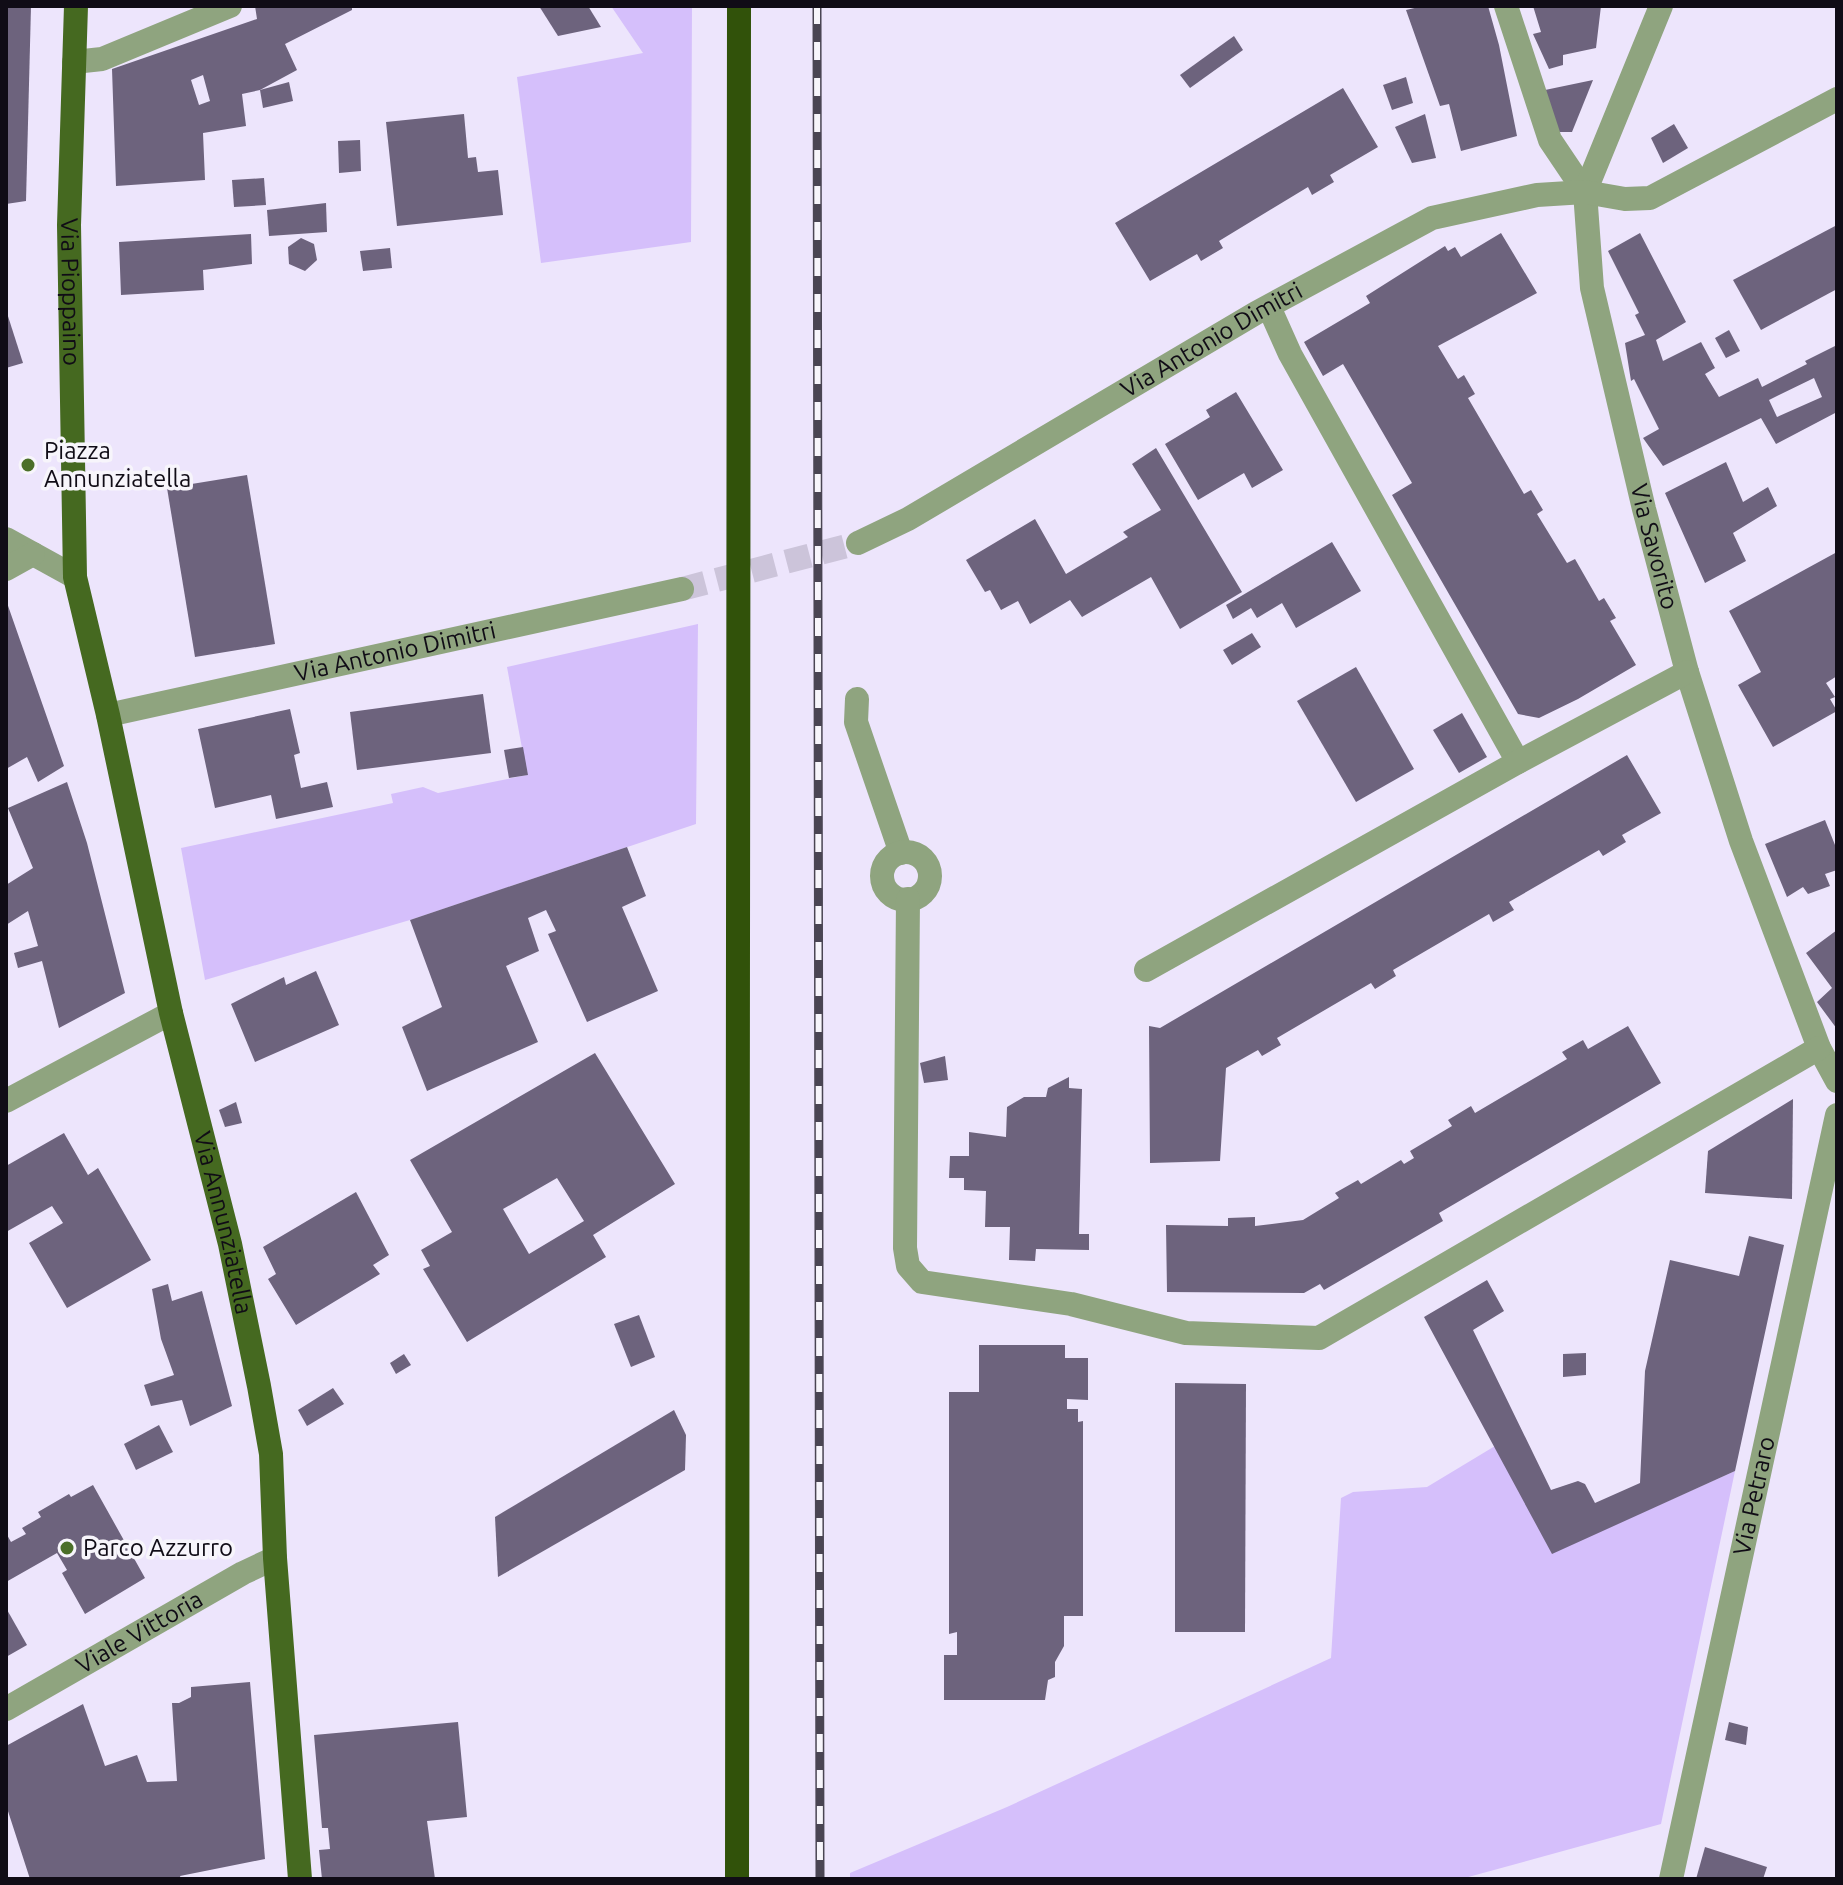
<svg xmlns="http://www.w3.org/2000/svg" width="1843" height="1885" font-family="Ubuntu,sans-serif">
	<rect width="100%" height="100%" fill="#ede5fc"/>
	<g fill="#d5bffb">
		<polygon points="611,6 692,6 691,242 541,263 517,77 643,53"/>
		<polygon points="698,624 696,824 410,920 205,980 181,848 393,803 391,794 423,787 438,793 527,775 507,667"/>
		<polygon points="1495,1446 1552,1553 1735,1471 1661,1824 1461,1879 850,1879 850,1873 1007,1807 1331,1658 1341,1498 1353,1492 1427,1487"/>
	</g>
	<g fill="#6d637d" fill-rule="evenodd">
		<polygon points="6,6 31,6 26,201 6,204"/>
		<path d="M255 6H352V10L285 44 297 70 260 90 242 94 246 126 203 133 205 180 116 186 112 69 257 19ZM203 75 210 101 199 105 191 80Z"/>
		<polygon points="539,6 588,6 601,27 558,36"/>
		<polygon points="1423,6 1488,6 1499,45 1517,136 1461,151 1449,104 1440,106 1406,10"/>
		<polygon points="1533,6 1601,6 1596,48 1563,55 1563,65 1549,69 1533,34 1541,32"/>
		<polygon points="1234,36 1243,50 1190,88 1180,75"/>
		<polygon points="1406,77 1413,103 1392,110 1383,85"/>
		<polygon points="1593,80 1572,132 1555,132 1545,90"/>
		<polygon points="289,82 293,101 263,108 260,90"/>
		<polygon points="1343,88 1378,147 1330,175 1334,182 1312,195 1308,187 1219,241 1223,248 1201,261 1197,254 1150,281 1115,223"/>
		<polygon points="464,114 468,158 476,157 478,172 498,170 503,215 397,226 386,122"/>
		<polygon points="1425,114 1436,158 1412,163 1395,127"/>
		<polygon points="1674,124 1688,148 1663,163 1651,138"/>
		<polygon points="360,140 361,171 339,173 338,141"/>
		<polygon points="264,178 266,205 234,207 232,180"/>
		<polygon points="326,203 327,232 269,236 267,210"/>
		<polygon points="1837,225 1837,289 1761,330 1733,280"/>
		<polygon points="1501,233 1537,293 1438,346 1458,379 1464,375 1475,394 1468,398 1524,494 1531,490 1543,510 1537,514 1567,563 1575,559 1599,601 1604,598 1616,618 1610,621 1636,665 1578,699 1539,718 1518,714 1392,495 1412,483 1343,364 1323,376 1304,342 1370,303 1366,296 1445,246 1448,251 1455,247 1461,257"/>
		<path d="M1640 233 1686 322 1656 340 1663 361 1701 342 1715 368 1705 374 1719 397 1758 378 1762 387 1807 364 1805 361 1837 345V412L1776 444 1761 418 1663 466 1643 438 1659 429 1634 379 1631 381 1625 343 1645 335 1635 315 1639 313 1608 251ZM1814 378 1822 397 1777 417 1769 400Z"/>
		<polygon points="251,234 252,264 203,270 204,290 121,295 119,242"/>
		<polygon points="301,238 314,244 317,260 305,271 289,264 288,247"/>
		<polygon points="390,248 392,268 363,271 360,251"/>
		<polygon points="6,310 23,363 6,368"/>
		<polygon points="1729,330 1740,351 1726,358 1715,338"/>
		<polygon points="1236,392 1283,470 1252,488 1244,473 1198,500 1165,444 1210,417 1206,410"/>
		<polygon points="1156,448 1242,592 1180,629 1151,577 1082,617 1070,600 1030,624 1018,601 1001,610 990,590 985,592 966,560 1035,519 1066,574 1128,537 1123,532 1161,510 1132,464"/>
		<polygon points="1726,462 1743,502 1768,487 1777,506 1733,533 1746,561 1705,583 1665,493"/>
		<polygon points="247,475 275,644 195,657 167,488"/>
		<polygon points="1332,542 1361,591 1296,628 1282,603 1257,618 1251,608 1233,619 1226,605"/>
		<polygon points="1837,552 1837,676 1826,683 1835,697 1830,699 1837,711 1773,747 1738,685 1761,672 1729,611"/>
		<polygon points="6,600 64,766 38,782 27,757 6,769"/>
		<polygon points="1252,633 1261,647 1232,665 1223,650"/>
		<polygon points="1356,667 1414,769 1356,802 1297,701"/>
		<polygon points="483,694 491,753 357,770 350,712"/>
		<polygon points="290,709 300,753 294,755 301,788 327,782 333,807 276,819 271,795 215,808 198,729"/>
		<polygon points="1462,713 1487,757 1459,773 1433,730"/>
		<polygon points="523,747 528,775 509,778 504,750"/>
		<polygon points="1627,755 1661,813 1622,835 1626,842 1603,856 1599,850 1509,902 1514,910 1493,922 1489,914 1393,970 1396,976 1375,989 1371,983 1277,1038 1281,1045 1262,1056 1258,1050 1226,1068 1220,1161 1150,1163 1149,1026 1160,1028"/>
		<polygon points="67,782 87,843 125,993 59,1028 42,961 18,968 14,953 38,946 28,911 6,925 6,885 33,868 8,808"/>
		<polygon points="1825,820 1837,850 1837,870 1825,874 1830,886 1808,894 1803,887 1787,897 1765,844"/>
		<polygon points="627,847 646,896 622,907 658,991 587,1022 548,934 556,931 546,910 528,918 539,951 506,966 538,1042 427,1091 402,1027 442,1007 410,920"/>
		<polygon points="1837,930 1837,1029 1817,1002 1832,988 1806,953"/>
		<polygon points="316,971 339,1025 255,1062 231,1004 284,977 286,985"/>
		<polygon points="1628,1026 1661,1083 1439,1213 1443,1221 1324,1290 1320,1284 1304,1293 1167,1292 1166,1225 1228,1226 1228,1218 1255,1217 1255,1226 1303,1220 1339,1198 1335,1193 1358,1180 1361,1184 1401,1160 1404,1164 1414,1158 1410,1151 1452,1126 1448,1120 1471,1106 1475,1113 1567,1059 1562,1052 1583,1040 1588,1049"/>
		<path d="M595 1053 675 1184 593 1235 606 1257 467 1342 423 1269 430 1266 421 1250 452 1232 410 1160ZM557 1178 584 1221 529 1254 503 1209Z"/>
		<polygon points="945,1056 948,1080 924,1083 920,1063"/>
		<polygon points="1069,1077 1069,1088 1082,1089 1079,1234 1089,1234 1089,1250 1036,1249 1035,1261 1009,1260 1010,1227 985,1227 986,1191 964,1190 964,1178 949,1178 950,1156 969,1156 969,1132 1006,1137 1007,1107 1024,1097 1046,1097 1048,1088"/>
		<polygon points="1793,1099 1792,1199 1705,1193 1708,1151"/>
		<polygon points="236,1102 242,1123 225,1127 219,1110"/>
		<polygon points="64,1133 88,1175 98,1168 151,1260 67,1308 29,1243 63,1223 52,1206 6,1232 6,1166"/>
		<polygon points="356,1192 389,1255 373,1265 380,1274 296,1325 268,1279 276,1274 263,1247"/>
		<polygon points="1749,1236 1784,1245 1735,1471 1552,1554 1424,1317 1487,1280 1504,1311 1473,1330 1551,1490 1578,1481 1585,1484 1595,1503 1640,1483 1645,1371 1670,1260 1739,1276"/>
		<polygon points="168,1284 172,1301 202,1291 232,1406 190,1426 182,1400 151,1406 144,1385 174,1375 161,1339 152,1289"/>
		<polygon points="639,1315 655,1357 631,1367 614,1324"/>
		<polygon points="979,1345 1065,1345 1065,1358 1088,1358 1088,1400 1067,1399 1067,1409 1078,1409 1078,1422 1083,1421 1083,1616 1064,1616 1064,1646 1055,1662 1055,1677 1048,1680 1045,1700 944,1700 944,1655 957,1655 957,1632 949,1634 949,1392 979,1392"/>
		<polygon points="1586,1353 1586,1375 1563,1377 1563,1354"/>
		<polygon points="404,1354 411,1365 396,1374 390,1363"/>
		<polygon points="1175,1383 1246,1384 1245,1632 1175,1632"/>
		<polygon points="333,1388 344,1404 307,1426 298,1410"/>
		<polygon points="674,1410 686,1435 685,1470 498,1577 495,1517"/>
		<polygon points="159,1425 173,1452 136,1470 124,1444"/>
		<polygon points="93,1485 145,1578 85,1614 62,1573 67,1570 57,1553 6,1582 6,1533 11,1542 26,1534 22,1528 41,1517 38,1512 69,1494 71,1497"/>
		<polygon points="6,1608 27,1645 6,1657"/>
		<polygon points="250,1682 265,1859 180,1876 181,1879 30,1879 6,1805 6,1746 83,1704 105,1766 137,1755 147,1782 177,1781 172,1703 179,1703 191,1697 191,1687"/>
		<polygon points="458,1722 467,1817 427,1821 435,1879 322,1879 319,1850 330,1849 328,1828 322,1828 314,1735"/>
		<polygon points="1729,1722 1748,1727 1746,1745 1725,1740"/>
		<polygon points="1705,1847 1767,1867 1763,1879 1696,1879"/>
	</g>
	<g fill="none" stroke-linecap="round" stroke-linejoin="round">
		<polyline stroke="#ccc4da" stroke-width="24" stroke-dasharray="24 12" stroke-linecap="butt" points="682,589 858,543"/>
		<g stroke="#8fa47f" stroke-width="24">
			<path id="s1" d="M1506 6 1550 140 1585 192 1592 288 1644 509 1687 672 1741 841 1819 1048 1837 1081"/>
			<polyline points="74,62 102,59 230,6"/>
			<polyline points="1585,192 1661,6"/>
			<polyline points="1269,307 1290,354 1518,762"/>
			<polyline points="6,539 75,577"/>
			<path id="s2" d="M858 543 908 519 1256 313 1432 218 1537 195 1585 192 1625 199 1650 198 1837 99"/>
			<polyline points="6,569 33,554"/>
			<polyline points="857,699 856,722 901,853"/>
			<path id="s3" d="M108 715 682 589"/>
			<circle cx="906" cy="876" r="24"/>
			<polyline points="908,899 905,1248 908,1266 922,1282 1071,1304 1186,1333 1319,1338 1819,1048"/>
			<polyline points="1146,970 1518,762 1687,672"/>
			<polyline points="6,1101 171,1013"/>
			<path id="s4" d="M6 1709 243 1573 275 1558"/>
			<path id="s5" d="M1671 1879 1837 1115"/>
		</g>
		<path stroke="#456920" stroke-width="24" id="s6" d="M76 6 69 225 75 577 108 715 171 1013 230 1244 259 1386 271 1454 275 1558 300 1879"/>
		<polyline stroke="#31520a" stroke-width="24" points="737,1879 739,6"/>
		<g stroke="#4a4553" stroke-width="9">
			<polyline id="rail" points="817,6 820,1879"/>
		</g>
		<use href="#rail" stroke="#f7f5fb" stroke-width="6" stroke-dasharray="18" stroke-linecap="butt"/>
	</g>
	<g fill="#4b6f28" stroke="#f7f5fb" stroke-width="3">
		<circle cx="28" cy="465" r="8"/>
		<circle cx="67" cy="1548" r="8"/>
	</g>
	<g text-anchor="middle" stroke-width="7" stroke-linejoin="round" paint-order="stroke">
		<g font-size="24" fill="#100c16" stroke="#f7f5fb">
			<text dy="8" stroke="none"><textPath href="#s6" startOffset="286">Via Pioppaino</textPath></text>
			<text dy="8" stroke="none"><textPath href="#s2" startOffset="408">Via Antonio Dimitri</textPath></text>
			<text dy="8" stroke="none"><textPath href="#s1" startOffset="566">Via Savorito</textPath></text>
			<text dy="8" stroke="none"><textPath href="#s3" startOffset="294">Via Antonio Dimitri</textPath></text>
			<text dy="8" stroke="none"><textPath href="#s6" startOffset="1234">Via Annunziatella</textPath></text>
			<text dy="8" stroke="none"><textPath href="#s5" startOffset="392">Via Petraro</textPath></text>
			<text dy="8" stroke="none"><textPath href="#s4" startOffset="154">Viale Vittoria</textPath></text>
		</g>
		<g font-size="24" fill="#100c16" stroke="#f7f5fb" text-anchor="start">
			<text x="44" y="459">Piazza<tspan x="44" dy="28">Annunziatella</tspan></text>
			<text x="83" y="1556">Parco Azzurro</text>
		</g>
	</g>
	<rect width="1843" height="1885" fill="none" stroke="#100c16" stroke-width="16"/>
</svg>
